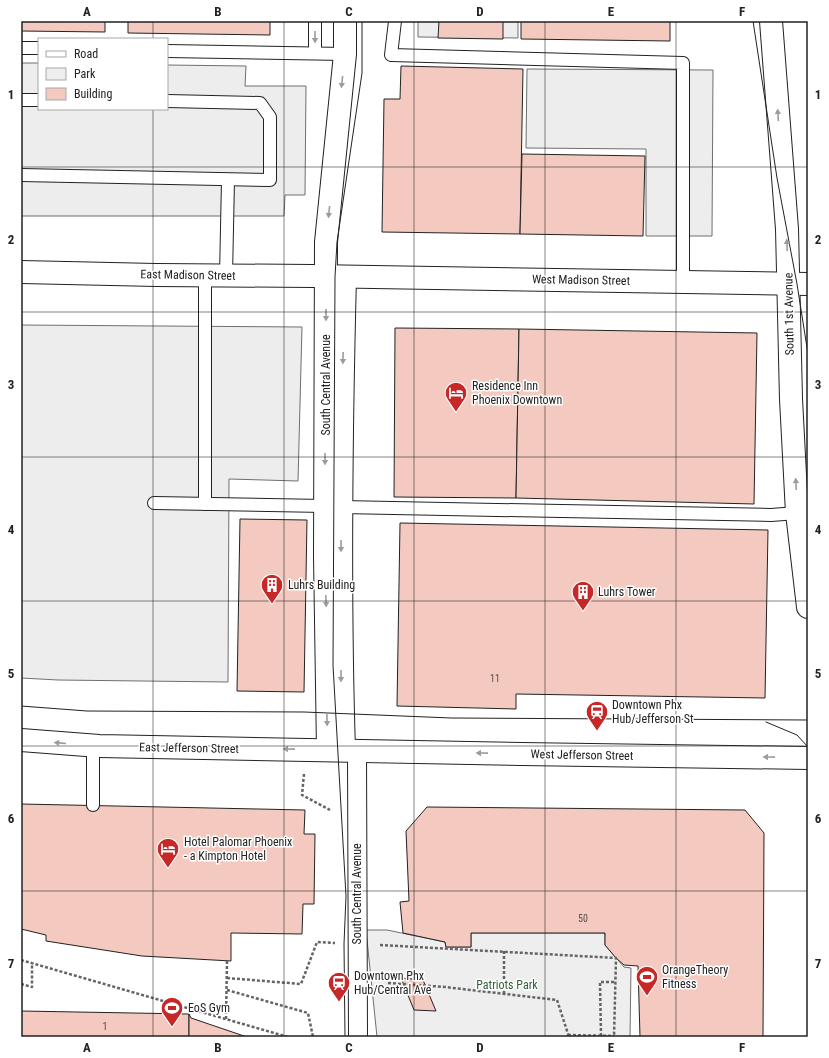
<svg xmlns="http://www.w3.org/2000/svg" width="829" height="1058" font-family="'Roboto Condensed',sans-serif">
	<rect width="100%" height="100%" fill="#fff"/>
	<polygon fill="#eee" stroke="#6f6f6f" points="366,930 387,930 445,942 446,947 471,947 471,933 605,933 605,945 624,967 631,968 630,1037 377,1037"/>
	<g fill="#ededed" stroke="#6f6f6f">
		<polygon points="418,21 518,21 518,38 418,37"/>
		<polygon points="21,63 39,63 39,109 167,109 167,65 246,66 245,86 306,86 305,195 285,195 284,216 21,216"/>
		<polygon points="527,69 713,70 712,236 646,236 646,149 526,148"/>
		<polygon points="21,325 302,327 298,481 229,479 228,682 58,680 21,678"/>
	</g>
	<g fill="#f3c9c0" stroke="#222">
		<polygon points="21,21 105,21 105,32 21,31"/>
		<polygon points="128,21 270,21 270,35 128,33"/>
		<polygon points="439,21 503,21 503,39 438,38"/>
		<polygon points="521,21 670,21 670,41 521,39"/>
		<polygon points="401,66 523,69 520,234 382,232 384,99 400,99"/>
		<polygon points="522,154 645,156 643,236 520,234"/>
		<polygon points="395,328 519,329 516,498 394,497"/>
		<polygon points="519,329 757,333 754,504 516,498"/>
		<polygon points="240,519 307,520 304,692 237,691"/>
		<polygon points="400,523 768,530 765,698 516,694 516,709 397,706"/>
		<polygon points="21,804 305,810 304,834 315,834 314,904 303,904 302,934 231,933 231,961 142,956 46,941 46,935 21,929"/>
		<polygon points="427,807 745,810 764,833 763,1037 640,1037 638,966 624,965 616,958 605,945 605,933 471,933 471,947 446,947 445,942 403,933 400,902 409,901 406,831"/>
		<polygon points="401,978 423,980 436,1011 414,1010"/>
		<polygon points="21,1011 189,1014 189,1037 21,1037"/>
		<polygon points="189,1014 191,1018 247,1037 189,1037"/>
	</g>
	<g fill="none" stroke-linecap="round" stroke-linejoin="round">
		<g stroke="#222" stroke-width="14">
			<g id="service">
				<polyline points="395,21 391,55 683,63 683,282"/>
				<polyline points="21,48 39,48"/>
				<polyline points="167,51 345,54"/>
				<polyline points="315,53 315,21"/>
				<polyline points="21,100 39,100"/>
				<polyline points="21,175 270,180 270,117 260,103 167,101"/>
				<polyline points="205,276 205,504"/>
				<polyline points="226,276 228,180"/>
				<polyline points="154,503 325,506"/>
				<polyline points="341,507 771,515 797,513"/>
				<polyline points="93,805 93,746"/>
			</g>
		</g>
		<g stroke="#222" stroke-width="20">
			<polyline id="pedestrian" points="357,751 358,1037"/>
		</g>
		<g stroke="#222" stroke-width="24">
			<polyline id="minor" points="21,272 156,275 313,276 808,284"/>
		</g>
		<g stroke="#222" stroke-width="24">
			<g id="secondary">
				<polyline points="771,21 787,229 791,399 797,513 808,607"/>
				<polyline points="328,750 325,556 326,242 345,54 345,21"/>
			</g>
		</g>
		<g stroke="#222" stroke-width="24">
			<g id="primary">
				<polyline points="21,740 99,746 521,754 808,758"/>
				<path d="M344 750C339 593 341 434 345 277"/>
			</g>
		</g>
		<g stroke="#646464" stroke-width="2.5" stroke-dasharray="3 2" stroke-linecap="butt">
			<polyline points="304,774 302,795 330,810"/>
			<polyline points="380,945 616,958 614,1037"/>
			<polyline points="21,960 288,1037"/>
			<polyline points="227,978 301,984 317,942 335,943"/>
			<polyline points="388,983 445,987 557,1000 569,1037"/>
			<polyline points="21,984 32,987 32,963"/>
			<polyline points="227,990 308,1013 313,1037"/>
			<polyline points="504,994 504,951"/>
			<polyline points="226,1019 227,961"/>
			<polyline points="568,1035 614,1036"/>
			<polyline points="601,1036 600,982 615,982"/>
		</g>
		<use href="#service" stroke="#fff" stroke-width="12"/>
		<use href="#pedestrian" stroke="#fff" stroke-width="18"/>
		<use href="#minor" stroke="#fff" stroke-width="22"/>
		<use href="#secondary" stroke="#fff" stroke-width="22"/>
		<use href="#primary" stroke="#fff" stroke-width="22"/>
		<g stroke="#222" stroke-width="1">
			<polyline points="753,21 777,178 797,284 808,354"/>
			<polyline points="21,706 87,711 304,712 451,718 808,720"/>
			<polyline points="766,722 797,735 808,747"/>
			<polyline points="345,1037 344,944 346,896 333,665 335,277 337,242 362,73 362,21"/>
		</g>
	</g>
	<defs><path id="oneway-solid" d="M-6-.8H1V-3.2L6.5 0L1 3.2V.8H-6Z"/></defs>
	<g fill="#9c9c9c">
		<use href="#oneway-solid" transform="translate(315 37) rotate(90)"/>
		<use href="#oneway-solid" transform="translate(342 82) rotate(96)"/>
		<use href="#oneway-solid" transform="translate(778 115) rotate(-94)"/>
		<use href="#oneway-solid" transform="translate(329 212) rotate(96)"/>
		<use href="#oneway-solid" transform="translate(787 245) rotate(-92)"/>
		<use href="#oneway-solid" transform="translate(326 315) rotate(90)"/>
		<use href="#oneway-solid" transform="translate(343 358) rotate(91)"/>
		<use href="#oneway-solid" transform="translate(325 459) rotate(90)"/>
		<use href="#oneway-solid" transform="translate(796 484) rotate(-93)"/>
		<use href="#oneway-solid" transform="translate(341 546) rotate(90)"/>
		<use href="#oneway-solid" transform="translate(326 601) rotate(88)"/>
		<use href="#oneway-solid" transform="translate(341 676) rotate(90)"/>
		<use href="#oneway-solid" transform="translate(327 720) rotate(89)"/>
		<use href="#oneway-solid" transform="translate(60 743) rotate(-175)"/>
		<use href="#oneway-solid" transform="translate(289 749) rotate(-179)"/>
		<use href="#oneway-solid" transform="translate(482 753) rotate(-179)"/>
		<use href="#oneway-solid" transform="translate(769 757) rotate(-179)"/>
	</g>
	<path fill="none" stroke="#222" stroke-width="1" stroke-opacity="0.55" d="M153 21V39M284 21V1037M414 21V1037M545 21V1037M676 21V1037M153 109V1037M21 167H808M21 312H808M21 457H808M21 601H808M21 746H808M21 891H808"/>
	<defs>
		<g id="hotel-pin" transform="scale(1.15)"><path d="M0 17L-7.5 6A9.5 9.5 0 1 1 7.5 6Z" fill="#c62828" stroke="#fff"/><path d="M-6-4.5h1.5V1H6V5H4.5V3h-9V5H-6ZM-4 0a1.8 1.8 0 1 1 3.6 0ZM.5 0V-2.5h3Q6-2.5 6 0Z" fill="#fff"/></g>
		<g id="building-pin" transform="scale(1.15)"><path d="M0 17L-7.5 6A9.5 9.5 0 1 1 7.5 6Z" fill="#c62828" stroke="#fff"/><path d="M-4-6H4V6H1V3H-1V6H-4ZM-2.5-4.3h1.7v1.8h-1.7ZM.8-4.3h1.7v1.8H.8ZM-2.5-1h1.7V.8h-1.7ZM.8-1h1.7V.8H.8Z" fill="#fff"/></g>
		<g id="station-pin" transform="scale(1.15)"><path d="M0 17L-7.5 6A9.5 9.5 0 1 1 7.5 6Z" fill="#c62828" stroke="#fff"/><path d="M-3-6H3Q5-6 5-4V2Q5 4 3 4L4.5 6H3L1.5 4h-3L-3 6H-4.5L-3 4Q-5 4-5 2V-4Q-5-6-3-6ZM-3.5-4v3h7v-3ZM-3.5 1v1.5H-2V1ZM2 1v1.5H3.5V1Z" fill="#fff"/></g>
		<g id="stadium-pin" transform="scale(1.15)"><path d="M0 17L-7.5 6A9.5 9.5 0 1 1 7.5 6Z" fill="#c62828" stroke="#fff"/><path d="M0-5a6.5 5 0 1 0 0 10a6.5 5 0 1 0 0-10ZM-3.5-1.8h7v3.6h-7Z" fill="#fff"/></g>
	</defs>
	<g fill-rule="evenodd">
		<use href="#hotel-pin" x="456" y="393"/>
		<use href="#building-pin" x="272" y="585"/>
		<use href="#building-pin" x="583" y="592"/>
		<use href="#station-pin" x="597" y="712"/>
		<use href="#hotel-pin" x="168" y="849"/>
		<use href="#stadium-pin" x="647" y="977"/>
		<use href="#station-pin" x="339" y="983"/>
		<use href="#stadium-pin" x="172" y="1008"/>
	</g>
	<g text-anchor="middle" stroke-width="3" stroke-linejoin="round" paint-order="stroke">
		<g font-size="10" fill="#564c4a">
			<text x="495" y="682">11</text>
			<text x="583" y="922">50</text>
			<text x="105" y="1030">1</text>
		</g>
		<g font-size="12" fill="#222" stroke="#fff">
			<text transform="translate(188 275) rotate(1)" y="4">East Madison Street</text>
			<text transform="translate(581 280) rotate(1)" y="4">West Madison Street</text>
			<text transform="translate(789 314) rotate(-91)" y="4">South 1st Avenue</text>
			<text transform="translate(326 385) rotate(-90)" y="4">South Central Avenue</text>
			<text transform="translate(189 748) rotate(1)" y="4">East Jefferson Street</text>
			<text transform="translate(582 755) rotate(1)" y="4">West Jefferson Street</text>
			<text transform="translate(357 894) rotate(-90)" y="4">South Central Avenue</text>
		</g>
		<g font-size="12" fill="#222" stroke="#fff" text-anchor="start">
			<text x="472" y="390">Residence Inn<tspan x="472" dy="14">Phoenix Downtown</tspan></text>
			<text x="288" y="589">Luhrs Building</text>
			<text x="598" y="596">Luhrs Tower</text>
			<text x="612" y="709">Downtown Phx<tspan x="612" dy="14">Hub/Jefferson St</tspan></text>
			<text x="184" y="846">Hotel Palomar Phoenix<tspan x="184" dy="14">- a Kimpton Hotel</tspan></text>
			<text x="662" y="974">OrangeTheory<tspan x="662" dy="14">Fitness</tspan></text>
			<text x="354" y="980">Downtown Phx<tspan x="354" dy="14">Hub/Central Ave</tspan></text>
			<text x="188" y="1012">EoS Gym</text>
		</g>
		<g font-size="12" fill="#2f5e38" stroke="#fff">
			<text x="507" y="989">Patriots Park</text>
		</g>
	</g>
	<rect width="829" height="1058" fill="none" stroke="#ffffff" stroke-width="44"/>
	<rect x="38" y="38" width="130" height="72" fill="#ffffff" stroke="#a7a7a7"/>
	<rect x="46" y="51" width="20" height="6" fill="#ffffff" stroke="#a7a7a7"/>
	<text x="74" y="58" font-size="12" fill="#222222">Road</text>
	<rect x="46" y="68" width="20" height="12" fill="#eeeeee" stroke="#a7a7a7"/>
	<text x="74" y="78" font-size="12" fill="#222222">Park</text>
	<rect x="46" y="88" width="20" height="12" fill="#f3c9c0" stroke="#a7a7a7"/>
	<text x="74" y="98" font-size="12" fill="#222222">Building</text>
	<rect x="22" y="22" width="785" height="1014" fill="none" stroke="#222" stroke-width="1.5"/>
	<g font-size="13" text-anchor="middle" font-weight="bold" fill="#222">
		<text x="87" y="16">A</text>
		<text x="218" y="16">B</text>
		<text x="349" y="16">C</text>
		<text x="480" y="16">D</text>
		<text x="611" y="16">E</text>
		<text x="742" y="16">F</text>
		<text x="11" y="99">1</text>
		<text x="818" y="99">1</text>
		<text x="11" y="244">2</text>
		<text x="818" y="244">2</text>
		<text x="11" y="389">3</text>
		<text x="818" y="389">3</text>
		<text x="11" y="534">4</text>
		<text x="818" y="534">4</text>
		<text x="11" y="678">5</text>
		<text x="818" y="678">5</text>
		<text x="11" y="823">6</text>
		<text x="818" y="823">6</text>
		<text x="11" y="968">7</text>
		<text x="818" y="968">7</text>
		<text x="87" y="1052">A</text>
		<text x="218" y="1052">B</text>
		<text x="349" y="1052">C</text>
		<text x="480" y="1052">D</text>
		<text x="611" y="1052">E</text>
		<text x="742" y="1052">F</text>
	</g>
</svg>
